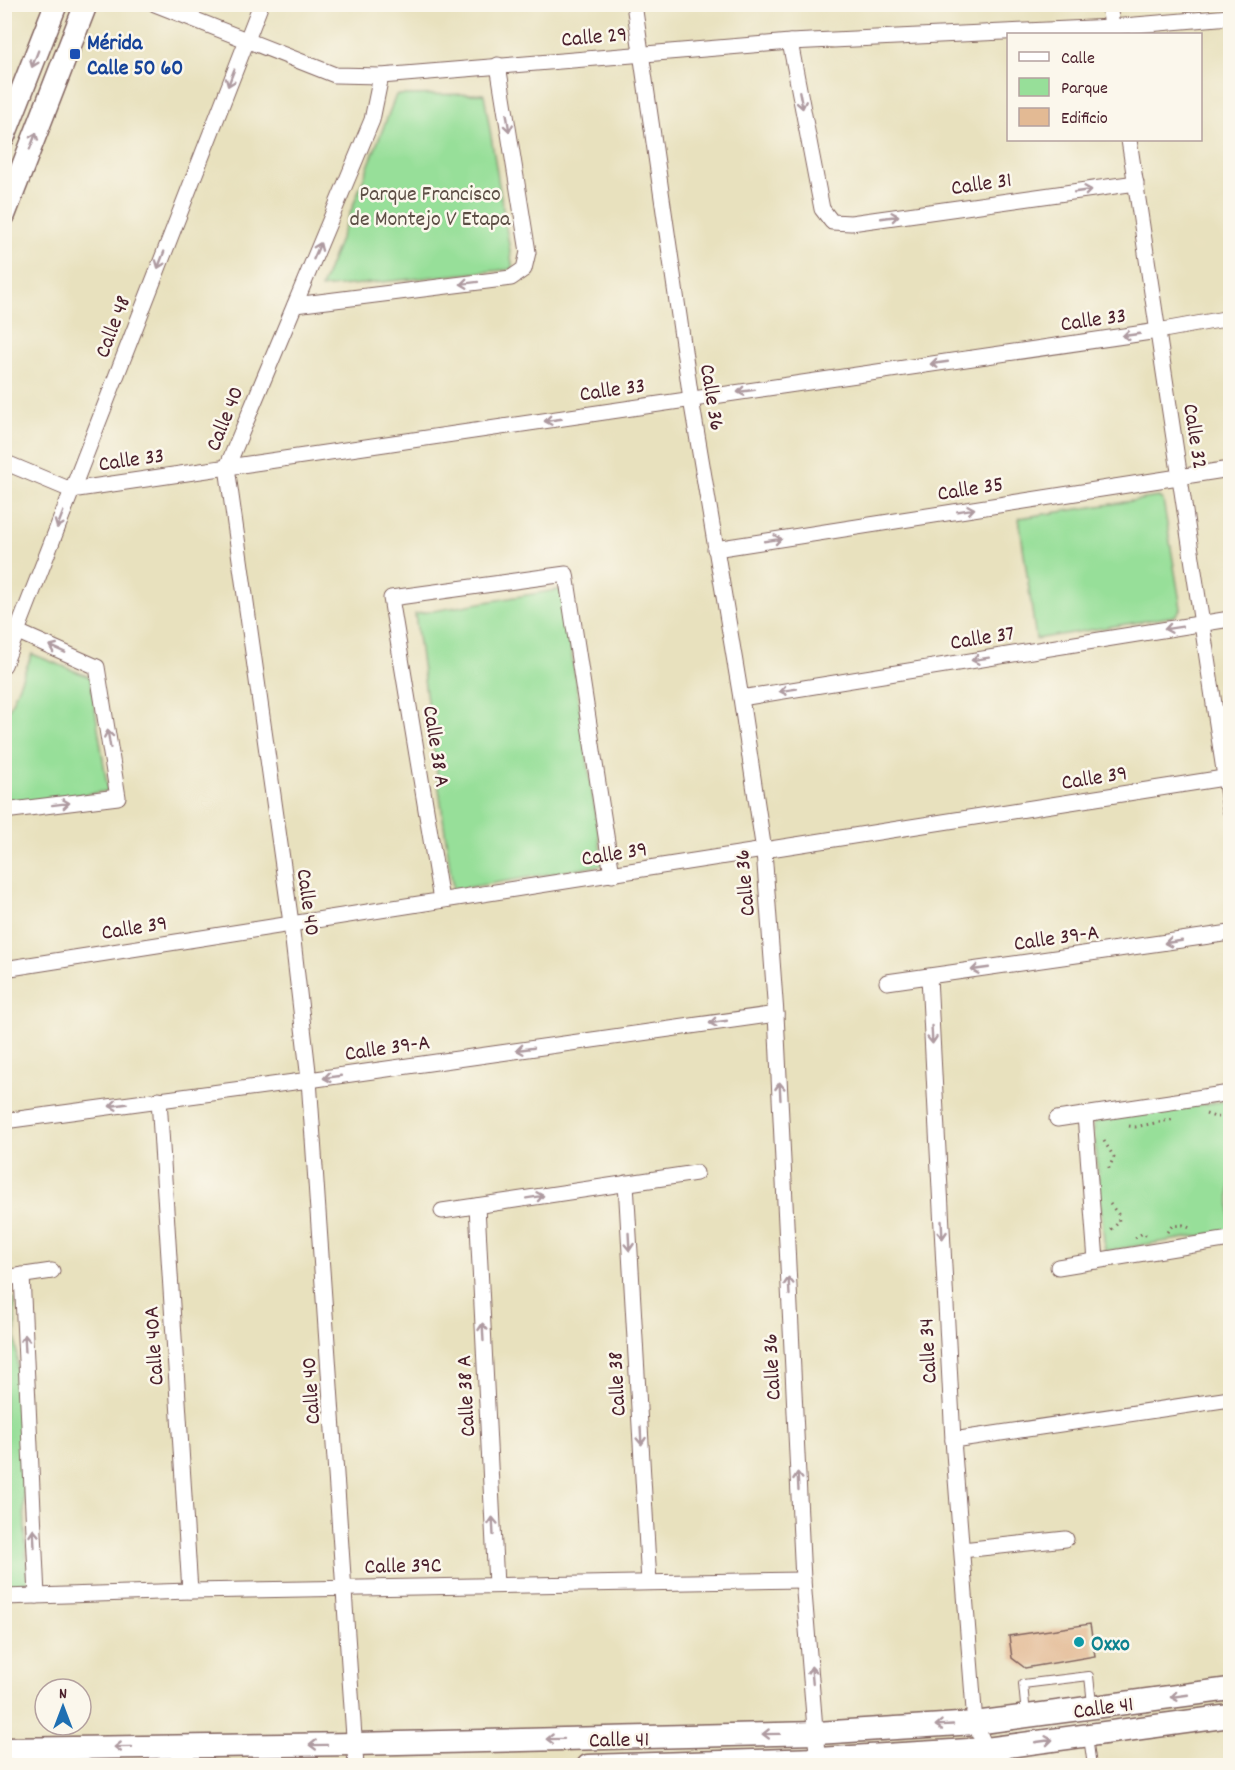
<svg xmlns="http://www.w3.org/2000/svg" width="1235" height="1770" font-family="Dekko,sans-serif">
	<rect width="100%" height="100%" fill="#fbf7ec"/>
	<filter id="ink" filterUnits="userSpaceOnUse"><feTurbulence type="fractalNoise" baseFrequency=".0167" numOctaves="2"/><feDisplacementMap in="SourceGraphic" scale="12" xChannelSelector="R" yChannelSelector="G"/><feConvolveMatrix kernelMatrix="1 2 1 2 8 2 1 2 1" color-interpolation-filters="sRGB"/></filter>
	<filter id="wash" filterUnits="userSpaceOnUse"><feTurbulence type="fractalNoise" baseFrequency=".008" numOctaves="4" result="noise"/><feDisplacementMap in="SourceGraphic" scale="24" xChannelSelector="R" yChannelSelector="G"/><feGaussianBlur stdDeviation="1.35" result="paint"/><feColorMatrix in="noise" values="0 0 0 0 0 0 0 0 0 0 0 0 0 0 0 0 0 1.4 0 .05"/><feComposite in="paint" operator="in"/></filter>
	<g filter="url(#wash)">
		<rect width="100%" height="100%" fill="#e8e1be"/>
		<g fill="#97df99" stroke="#707f62" stroke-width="1.5">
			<polygon points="484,94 513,269 321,288 396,95"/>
			<polygon points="1158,497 1163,500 1181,608 1175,616 1036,639 1019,518"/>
			<polygon points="562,589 603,865 453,890 415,614"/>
			<polygon points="32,654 90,677 108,791 5,805 4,721"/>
			<polygon points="1230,1100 1230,1231 1105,1251 1093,1122"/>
			<polygon points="14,1298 28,1588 5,1589 4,1299"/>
		</g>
		<g id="blocks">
			<polygon fill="#e3ba94" points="1090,1624 1095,1656 1025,1668 1012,1658 1009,1636"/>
		</g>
	</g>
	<g filter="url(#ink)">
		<use href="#blocks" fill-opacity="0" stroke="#81635e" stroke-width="1.5"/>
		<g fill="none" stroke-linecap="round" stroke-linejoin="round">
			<g stroke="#81635e" stroke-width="10">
				<g id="lane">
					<polyline points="1026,1715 1023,1684 1089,1676 1092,1704"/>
					<polyline points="1088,1737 1092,1766"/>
				</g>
			</g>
			<g stroke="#81635e" stroke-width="17">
				<g id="street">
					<polyline points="155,4 335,75 381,76 790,42 1112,27 1230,17"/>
					<polyline points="634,4 691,399 741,698 764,851 776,1014 803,1580 818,1766"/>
					<polyline points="1109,4 1113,34"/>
					<polyline points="790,42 822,209 832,222 851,223 1136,183"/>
					<polyline points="1129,140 1230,810"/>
					<polyline points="295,305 511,278 524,269 528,252 498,65"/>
					<polyline points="4,462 71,490 1158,331 1230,318"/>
					<polyline points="715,549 1230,469"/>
					<polyline points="4,665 261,4"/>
					<polyline points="741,698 1230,619"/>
					<polyline points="4,811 118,797 97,667 18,632"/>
					<polyline points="441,900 391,598 566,574 612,875"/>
					<polyline points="4,969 1230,777"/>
					<polyline points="929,977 953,1440 975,1723 986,1749 1008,1766"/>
					<polyline points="887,982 1230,933"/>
					<polyline points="159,1099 190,1591"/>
					<polyline points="1085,1115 1096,1261"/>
					<polyline points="1057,1119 1230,1093"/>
					<polyline points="4,1121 309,1080 776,1014"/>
					<polyline points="626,1183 649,1582"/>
					<polyline points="477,1206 496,1585"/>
					<polyline points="442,1211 696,1173"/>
					<polyline points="1058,1267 1230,1239"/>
					<polyline points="22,1275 37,1596"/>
					<polyline points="4,1278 52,1271"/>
					<polyline points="953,1440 1230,1399"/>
					<polyline points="962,1550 1066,1539"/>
					<polyline points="4,1597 190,1591 803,1580"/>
					<polyline points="356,1766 309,1080 291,923 227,467 372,120 381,76"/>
				</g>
			</g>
			<g stroke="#81635e" stroke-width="25">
				<g id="secondary">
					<polyline points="4,136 56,4"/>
					<polyline points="4,215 86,4"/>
					<polyline points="4,1749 355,1744 817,1733 975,1723 1230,1689"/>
					<polyline points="588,1766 818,1759 986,1749 1230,1716"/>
				</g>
			</g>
			<g stroke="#81635e" stroke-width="3" stroke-dasharray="1.5 4.5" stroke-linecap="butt">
				<polyline points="1206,1114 1215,1117 1230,1118"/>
				<polyline points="1129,1126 1135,1127 1175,1119"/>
				<polyline points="1104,1141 1114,1157 1107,1172"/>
				<polyline points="1110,1204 1118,1214 1119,1222 1111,1230"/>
				<polyline points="1167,1232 1172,1226 1183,1225 1190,1228"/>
				<polyline points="1135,1238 1143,1233 1147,1236"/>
			</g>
			<use href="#lane" stroke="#fff" stroke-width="8"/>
			<use href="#street" stroke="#fff" stroke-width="15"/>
			<use href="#secondary" stroke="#fff" stroke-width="22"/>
		</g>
		<defs><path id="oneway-shaft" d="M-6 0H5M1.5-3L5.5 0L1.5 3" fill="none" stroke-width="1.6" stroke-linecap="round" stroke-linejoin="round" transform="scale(1.5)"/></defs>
		<g stroke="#ae9aa0">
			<use href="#oneway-shaft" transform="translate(35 59) rotate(111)"/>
			<use href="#oneway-shaft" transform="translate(231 78) rotate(111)"/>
			<use href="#oneway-shaft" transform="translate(801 100) rotate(79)"/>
			<use href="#oneway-shaft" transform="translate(508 123) rotate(81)"/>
			<use href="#oneway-shaft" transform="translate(33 141) rotate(-69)"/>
			<use href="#oneway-shaft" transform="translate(1083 191) rotate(-8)"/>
			<use href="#oneway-shaft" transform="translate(890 217) rotate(-8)"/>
			<use href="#oneway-shaft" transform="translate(317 251) rotate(-67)"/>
			<use href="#oneway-shaft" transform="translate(161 260) rotate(111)"/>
			<use href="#oneway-shaft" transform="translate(469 283) rotate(173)"/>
			<use href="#oneway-shaft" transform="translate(1131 335) rotate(172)"/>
			<use href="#oneway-shaft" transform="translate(939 363) rotate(172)"/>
			<use href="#oneway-shaft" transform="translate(746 391) rotate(172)"/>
			<use href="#oneway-shaft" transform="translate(553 420) rotate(172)"/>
			<use href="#oneway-shaft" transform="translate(966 510) rotate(-9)"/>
			<use href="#oneway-shaft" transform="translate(60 520) rotate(111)"/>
			<use href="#oneway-shaft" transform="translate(773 540) rotate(-9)"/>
			<use href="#oneway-shaft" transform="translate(1173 628) rotate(171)"/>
			<use href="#oneway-shaft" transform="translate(57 649) rotate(-156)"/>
			<use href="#oneway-shaft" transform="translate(980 659) rotate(171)"/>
			<use href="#oneway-shaft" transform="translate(788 690) rotate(171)"/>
			<use href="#oneway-shaft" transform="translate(109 739) rotate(-99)"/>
			<use href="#oneway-shaft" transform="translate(61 804) rotate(-7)"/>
			<use href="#oneway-shaft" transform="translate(1173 942) rotate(172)"/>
			<use href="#oneway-shaft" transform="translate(980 969) rotate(172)"/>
			<use href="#oneway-shaft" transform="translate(718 1022) rotate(172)"/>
			<use href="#oneway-shaft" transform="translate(932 1035) rotate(87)"/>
			<use href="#oneway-shaft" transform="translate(525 1049) rotate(172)"/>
			<use href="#oneway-shaft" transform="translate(332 1077) rotate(172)"/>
			<use href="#oneway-shaft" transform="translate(780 1091) rotate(-93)"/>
			<use href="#oneway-shaft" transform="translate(118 1105) rotate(172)"/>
			<use href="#oneway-shaft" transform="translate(535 1197) rotate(-9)"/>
			<use href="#oneway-shaft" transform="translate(942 1230) rotate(87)"/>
			<use href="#oneway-shaft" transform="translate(629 1242) rotate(87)"/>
			<use href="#oneway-shaft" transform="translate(789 1286) rotate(-93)"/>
			<use href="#oneway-shaft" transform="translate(483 1332) rotate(-93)"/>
			<use href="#oneway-shaft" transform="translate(25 1343) rotate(-93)"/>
			<use href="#oneway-shaft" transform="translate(641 1436) rotate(87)"/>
			<use href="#oneway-shaft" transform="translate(798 1481) rotate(-93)"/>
			<use href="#oneway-shaft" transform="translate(493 1526) rotate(-93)"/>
			<use href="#oneway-shaft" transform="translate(34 1538) rotate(-93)"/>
			<use href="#oneway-shaft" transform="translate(812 1675) rotate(-95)"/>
			<use href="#oneway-shaft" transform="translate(1179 1696) rotate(172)"/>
			<use href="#oneway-shaft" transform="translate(944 1725) rotate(177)"/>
			<use href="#oneway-shaft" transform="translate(771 1734) rotate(179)"/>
			<use href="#oneway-shaft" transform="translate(555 1739) rotate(179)"/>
			<use href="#oneway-shaft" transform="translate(1044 1741) rotate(-8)"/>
			<use href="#oneway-shaft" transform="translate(318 1745) rotate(179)"/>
			<use href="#oneway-shaft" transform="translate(123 1747) rotate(179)"/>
		</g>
	</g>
	<rect fill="#1a4fb4" stroke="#fbf7ec" stroke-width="2" x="69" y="48" width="12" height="12" rx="3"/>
	<circle fill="#0f9aa8" stroke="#fbf7ec" stroke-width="2" cx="1079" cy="1642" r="6"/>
	<g text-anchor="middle" stroke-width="5" stroke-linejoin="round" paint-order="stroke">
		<g font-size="22" fill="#4a1f2b" stroke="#fbf7ec">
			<text transform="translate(594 35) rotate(-5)" y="8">Calle 29</text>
			<text transform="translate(981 182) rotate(-8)" y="8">Calle 31</text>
			<text transform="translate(1093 318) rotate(-8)" y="8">Calle 33</text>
			<text transform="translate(111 326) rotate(-69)" y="8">Calle 48</text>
			<text transform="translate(612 388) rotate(-8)" y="8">Calle 33</text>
			<text transform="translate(714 397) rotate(81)" y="8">Calle 36</text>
			<text transform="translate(223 418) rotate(-68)" y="8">Calle 40</text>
			<text transform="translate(1197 436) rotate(81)" y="8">Calle 32</text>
			<text transform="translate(131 458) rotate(-8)" y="8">Calle 33</text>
			<text transform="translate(970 487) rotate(-9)" y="8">Calle 35</text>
			<text transform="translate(982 636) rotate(-9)" y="8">Calle 37</text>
			<text transform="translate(438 746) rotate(81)" y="8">Calle 38 A</text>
			<text transform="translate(1094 776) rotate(-9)" y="8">Calle 39</text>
			<text transform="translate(614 852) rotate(-9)" y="8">Calle 39</text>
			<text transform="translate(743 883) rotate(-95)" y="8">Calle 36</text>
			<text transform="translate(310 902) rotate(82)" y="8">Calle 40</text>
			<text transform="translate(134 926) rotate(-9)" y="8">Calle 39</text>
			<text transform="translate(1056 936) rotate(-8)" y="8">Calle 39-A</text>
			<text transform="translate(387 1046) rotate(-8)" y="8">Calle 39-A</text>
			<text transform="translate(152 1346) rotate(-94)" y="8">Calle 40A</text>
			<text transform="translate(926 1351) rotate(-93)" y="8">Calle 34</text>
			<text transform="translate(770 1367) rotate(-93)" y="8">Calle 36</text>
			<text transform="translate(615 1384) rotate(-93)" y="8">Calle 38</text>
			<text transform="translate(309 1391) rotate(-94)" y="8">Calle 40</text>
			<text transform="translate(464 1396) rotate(-93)" y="8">Calle 38 A</text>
			<text transform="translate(403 1564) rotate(-1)" y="8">Calle 39C</text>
			<text transform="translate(1103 1706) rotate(-8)" y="8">Calle 41</text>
			<text transform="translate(619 1738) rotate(-1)" y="8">Calle 41</text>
		</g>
		<g font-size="22" font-weight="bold" fill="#164399" stroke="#fbf7ec" text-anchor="start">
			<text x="87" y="49">Mérida<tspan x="87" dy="25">Calle 50 60</tspan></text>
		</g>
		<g font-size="22" fill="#5d4f46" stroke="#fbf7ec">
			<text x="430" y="200">Parque Francisco<tspan x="430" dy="25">de Montejo V Etapa</tspan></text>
		</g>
		<g font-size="22" font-weight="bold" fill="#0d838f" stroke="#fbf7ec" text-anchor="start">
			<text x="1091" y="1650">Oxxo</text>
		</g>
	</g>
	<rect width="1235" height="1770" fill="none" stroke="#fbf7ec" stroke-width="24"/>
	<rect x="1007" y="33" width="195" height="108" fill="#fbf7ec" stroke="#b4a19f" stroke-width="1.5"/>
	<rect x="1019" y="52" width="30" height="9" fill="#ffffff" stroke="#b4a19f" stroke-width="1.5"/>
	<text x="1061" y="63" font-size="18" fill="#4a1f2b">Calle</text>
	<rect x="1019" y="78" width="30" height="18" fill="#97df99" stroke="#b4a19f" stroke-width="1.5"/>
	<text x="1061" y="93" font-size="18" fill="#4a1f2b">Parque</text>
	<rect x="1019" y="108" width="30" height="18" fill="#e3ba94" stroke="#b4a19f" stroke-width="1.5"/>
	<text x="1061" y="123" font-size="18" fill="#4a1f2b">Edificio</text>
	<g transform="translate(63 1707)"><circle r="28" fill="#fbf7ec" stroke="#b4a19f" stroke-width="1.5"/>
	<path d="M0-4.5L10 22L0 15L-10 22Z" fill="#1f6fb2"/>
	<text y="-9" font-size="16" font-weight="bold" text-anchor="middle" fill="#4a1f2b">N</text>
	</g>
</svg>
